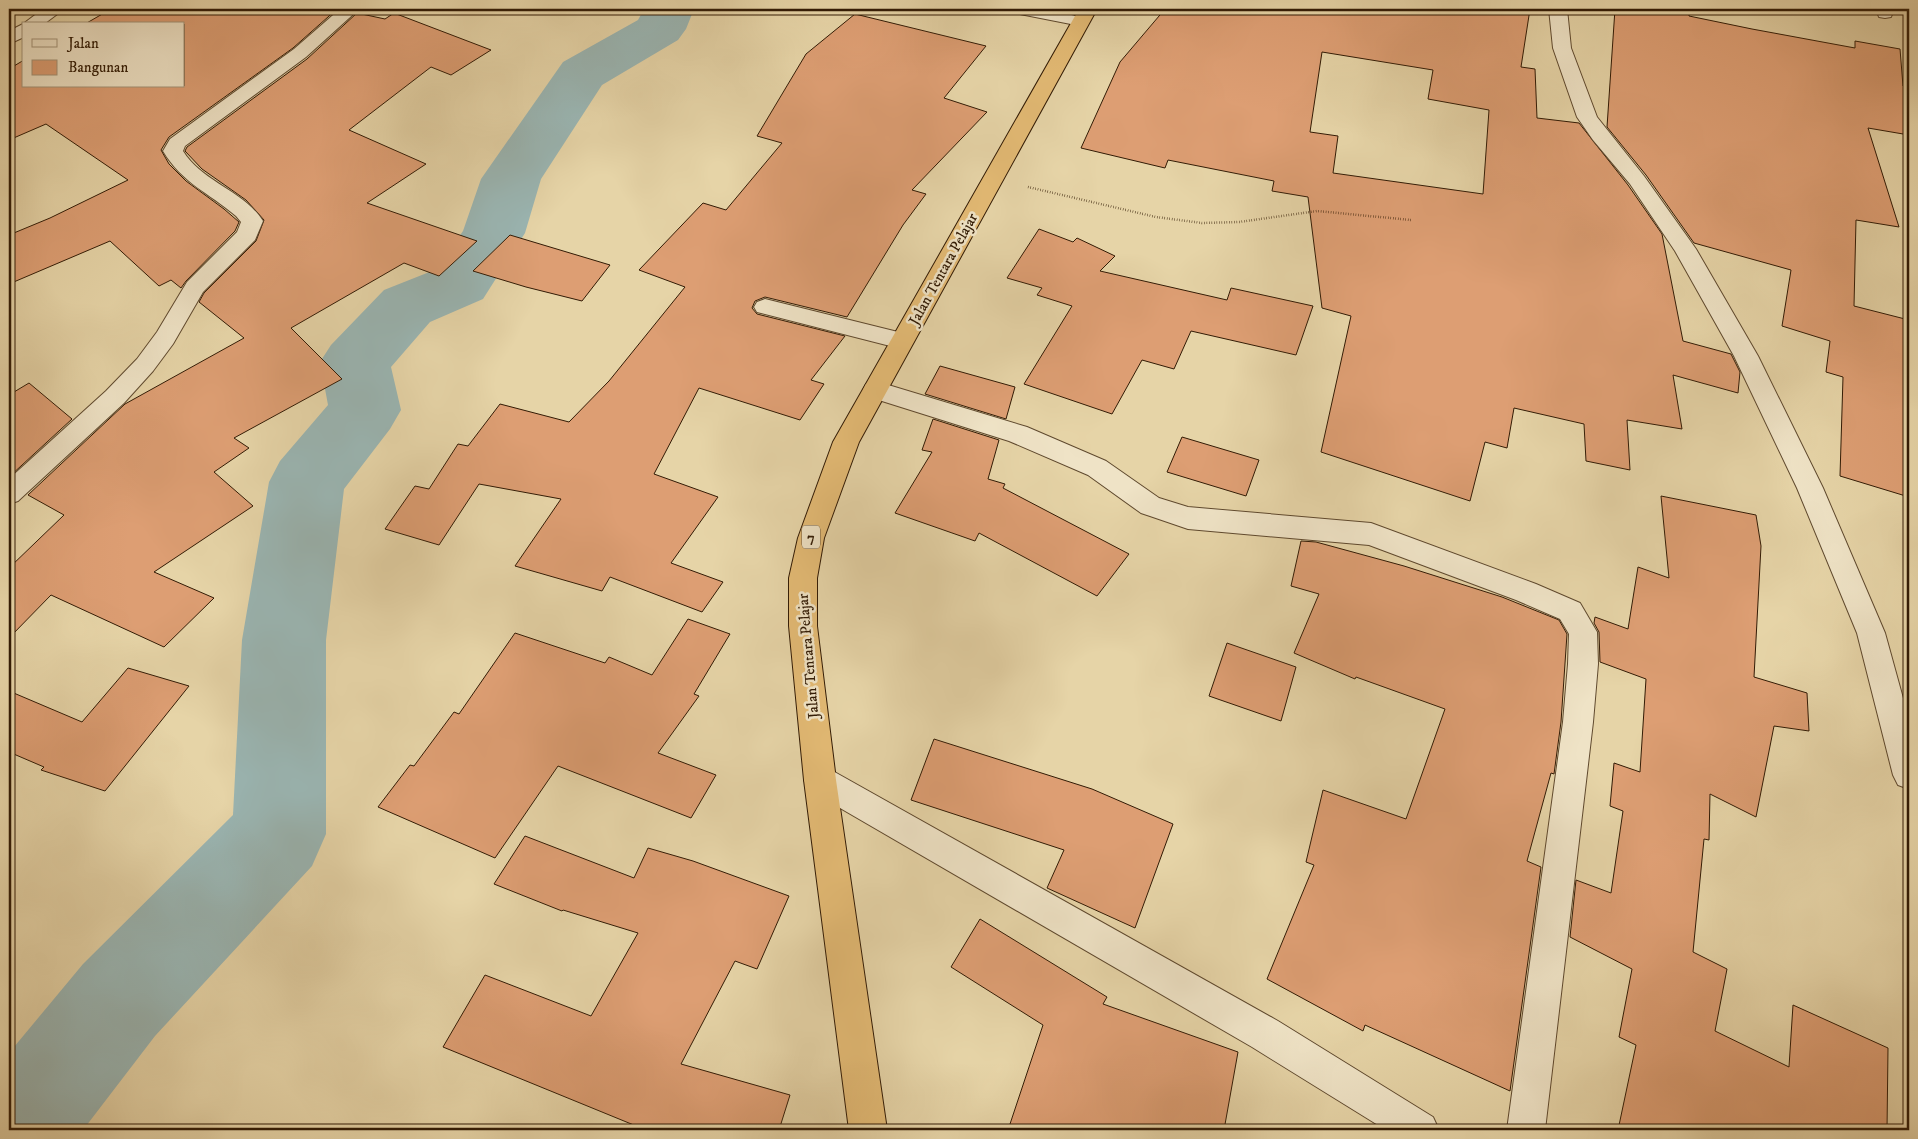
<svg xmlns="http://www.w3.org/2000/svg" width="1918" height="1139" font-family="'IM FELL DW Pica',serif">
	<rect width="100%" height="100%" fill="#e6d4a7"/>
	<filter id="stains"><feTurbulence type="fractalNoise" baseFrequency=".004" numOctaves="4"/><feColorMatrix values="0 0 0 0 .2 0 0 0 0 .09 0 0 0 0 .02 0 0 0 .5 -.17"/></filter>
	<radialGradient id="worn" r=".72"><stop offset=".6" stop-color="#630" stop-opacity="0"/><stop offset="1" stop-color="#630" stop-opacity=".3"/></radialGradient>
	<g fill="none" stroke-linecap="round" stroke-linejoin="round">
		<polygon fill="#9ab5b2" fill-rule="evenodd" points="644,9 694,9 686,29 678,40 602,85 541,179 525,233 483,299 430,322 391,367 401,410 390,429 344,489 326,640 326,834 312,866 155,1036 83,1130 9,1130 9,1053 83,964 233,815 242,640 269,482 280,461 328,405 320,362 331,345 384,290 437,269 463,231 481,179 563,62 638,20"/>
	</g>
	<g fill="#dd9e73" stroke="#321b05" fill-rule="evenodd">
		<polygon points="111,9 337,9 293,48 169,137 161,150 169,164 186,181 224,209 239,222 235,231 186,281 181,288 171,280 159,286 110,241 9,284 9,235 50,218 128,180 46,124 9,140 9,69 24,60 24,86 184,86 184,24 85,24"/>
		<path d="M1165 9H1530L1521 67 1535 69 1537 118 1579 123 1628 185 1662 234 1683 341 1731 354 1740 372 1738 393 1673 375 1682 429 1627 420 1630 470 1586 461 1584 424 1514 408 1507 448 1485 442 1470 501 1321 452 1351 316 1322 308 1308 197 1272 191 1274 181 1168 160 1165 168 1081 148 1120 62ZM1322 52 1433 70 1428 99 1489 110 1483 194 1333 173 1338 136 1310 132Z"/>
		<polygon points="1615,9 1689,9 1689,16 1752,29 1855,48 1855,41 1900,49 1903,86 1909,87 1909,135 1868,128 1899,227 1856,220 1854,306 1909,320 1909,497 1840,476 1843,377 1826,372 1830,341 1782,326 1791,270 1694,243 1646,175 1607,127"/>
		<polygon points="357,13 385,19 394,13 491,50 451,75 431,67 349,130 426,164 367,203 477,241 439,276 404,263 291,328 342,379 234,438 249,448 214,472 253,506 154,572 214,598 164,647 51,595 9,638 9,568 64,515 28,495 125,404 244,338 199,302 204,293 256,241 264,220 246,200 202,169 185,151 187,147 307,59"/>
		<polygon points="855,14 986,46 944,98 987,112 912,190 926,194 903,225 847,317 765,297 755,301 752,308 757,314 845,336 811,380 824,384 800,420 699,388 654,474 718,497 671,563 723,582 702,612 610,577 602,591 515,566 561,499 479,484 439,545 385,529 415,486 429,489 458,444 468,446 500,404 569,422 609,381 685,287 639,270 703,203 726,210 782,143 757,136 806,54"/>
		<polygon points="1039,229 1073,242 1077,238 1115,256 1100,271 1227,300 1231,288 1313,306 1296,355 1191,331 1174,369 1142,360 1112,414 1024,384 1072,306 1037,295 1042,288 1007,278"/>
		<polygon points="510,235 610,265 582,301 526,287 473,271"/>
		<polygon points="940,366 1015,387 1006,419 925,394"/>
		<polygon points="29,383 72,419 9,477 9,395"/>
		<polygon points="933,419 999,440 988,479 1005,484 1003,488 1129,554 1097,596 979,533 975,541 895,513 932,452 922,450"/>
		<polygon points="1182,437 1259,460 1246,496 1167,472"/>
		<polygon points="1661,496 1756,515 1761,546 1754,677 1807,693 1809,731 1774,726 1756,817 1710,794 1709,840 1704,839 1693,952 1727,969 1715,1031 1789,1067 1793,1005 1888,1048 1887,1130 1618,1130 1636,1045 1619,1037 1632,969 1570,937 1576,880 1611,893 1623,811 1610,806 1614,763 1640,772 1646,679 1600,662 1599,632 1594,623 1595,617 1628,629 1638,567 1669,578"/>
		<polygon points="1301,541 1316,542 1404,566 1502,597 1559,620 1567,634 1561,722 1554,774 1551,773 1527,861 1541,867 1510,1091 1365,1025 1363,1031 1267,979 1314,865 1306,862 1323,790 1406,819 1445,709 1356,677 1355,679 1294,653 1319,594 1291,586"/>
		<polygon points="688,619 730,634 694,694 699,696 658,753 716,775 691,818 558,766 495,858 378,807 410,765 414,766 454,712 459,714 515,633 605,663 609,657 652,675"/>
		<polygon points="1227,643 1296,667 1281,721 1209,696"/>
		<polygon points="128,668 189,686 105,791 41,770 44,767 9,752 9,691 82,722"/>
		<polygon points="934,739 1092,789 1173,824 1135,928 1047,888 1064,850 911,800"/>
		<polygon points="525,836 634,878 648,848 693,861 789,896 757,969 735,961 681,1064 790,1095 779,1130 646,1130 443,1047 485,975 591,1016 638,933 563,910 562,911 494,884"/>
		<polygon points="980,919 1107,997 1103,1004 1238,1052 1224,1130 1008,1130 1043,1025 951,967"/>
	</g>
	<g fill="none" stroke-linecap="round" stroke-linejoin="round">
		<g stroke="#5f492e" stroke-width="2">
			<polygon id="service" points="1012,9 1042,9 1086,18 1089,21 1086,24 1081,26 1020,14 1015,12"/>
		</g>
		<g stroke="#5f492e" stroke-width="2">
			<g id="minor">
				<polygon points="43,9 64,9 44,24 24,24 24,37 9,44 9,31 23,24"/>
				<path d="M340 9H359L306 57 185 146 183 151C202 182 243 190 263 221L255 240 203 292 173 344 153 371 124 403 18 501 9 504V479L106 391 137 359 157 332 187 282 237 232 241 222 236 216C208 192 183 184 163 151L170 139 294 49Z"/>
				<polygon points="1549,9 1567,9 1571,48 1597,117 1644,176 1696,249 1758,356 1823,488 1885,633 1909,720 1909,789 1898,785 1893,775 1857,633 1797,488 1734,356 1675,251 1630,184 1593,140 1577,117 1553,48"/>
				<polygon points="1876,9 1894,9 1891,17 1885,18 1879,17"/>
				<polygon points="765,299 902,333 910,335 914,341 910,347 902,349 757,312 754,307 757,302"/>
				<polygon points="875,381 1027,427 1106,461 1159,498 1188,507 1371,523 1536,584 1580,603 1597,632 1598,664 1593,722 1545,1130 1507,1130 1563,722 1568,664 1569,634 1560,619 1516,600 1369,545 1188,529 1150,516 1141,513 1088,475 1009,441 866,396 863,390 866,384"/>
				<polygon points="820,765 831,770 1278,1021 1433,1117 1439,1130 1386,1130 1252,1047 809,790 804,780 809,770"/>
			</g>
		</g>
		<g stroke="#321b05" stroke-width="2">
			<polygon id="trunk" points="1079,9 1097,9 859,442 824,538 817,578 817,626 836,780 887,1130 849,1130 804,780 789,626 789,578 798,538 833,442"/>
		</g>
		<polyline stroke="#321b05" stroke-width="2.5" stroke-dasharray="0.5 2" stroke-linecap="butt" points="1028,187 1156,217 1202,223 1239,222 1317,211 1411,220"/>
		<use href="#service" fill="#efe3c6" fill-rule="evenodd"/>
		<use href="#minor" fill="#efe3c6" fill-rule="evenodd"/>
		<use href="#trunk" fill="#e3ba74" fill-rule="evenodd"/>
	</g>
	<g text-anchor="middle" stroke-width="5" stroke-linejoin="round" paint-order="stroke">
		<rect fill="#efe3c6" stroke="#6b573f" stroke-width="1" x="802" y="525.5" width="18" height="23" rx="4"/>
		<g font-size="14" font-weight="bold" fill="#321b05">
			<text x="811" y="542">7</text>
		</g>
		<g font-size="15" fill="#321b05" stroke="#efe3c6">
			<text transform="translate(943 269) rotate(-61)" y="5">Jalan Tentara Pelajar</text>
			<text transform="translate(808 656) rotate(-95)" y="5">Jalan Tentara Pelajar</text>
		</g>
	</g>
	<rect width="1918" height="1139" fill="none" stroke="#e6d4a7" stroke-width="30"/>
	<rect x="10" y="10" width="1898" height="1119" fill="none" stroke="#321b05" stroke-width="2.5"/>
	<rect x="15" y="15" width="1888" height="1109" fill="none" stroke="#321b05"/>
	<rect x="22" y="22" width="162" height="65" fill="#efe3c6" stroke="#a39379"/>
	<rect x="32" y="39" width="25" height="8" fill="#efe3c6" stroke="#a39379"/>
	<text x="68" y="48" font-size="15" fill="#321b05">Jalan</text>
	<rect x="32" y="60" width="25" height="15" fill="#dd9e73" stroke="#a39379"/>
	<text x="68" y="72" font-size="15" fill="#321b05">Bangunan</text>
	<rect width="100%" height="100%" filter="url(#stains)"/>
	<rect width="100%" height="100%" fill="url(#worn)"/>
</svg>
